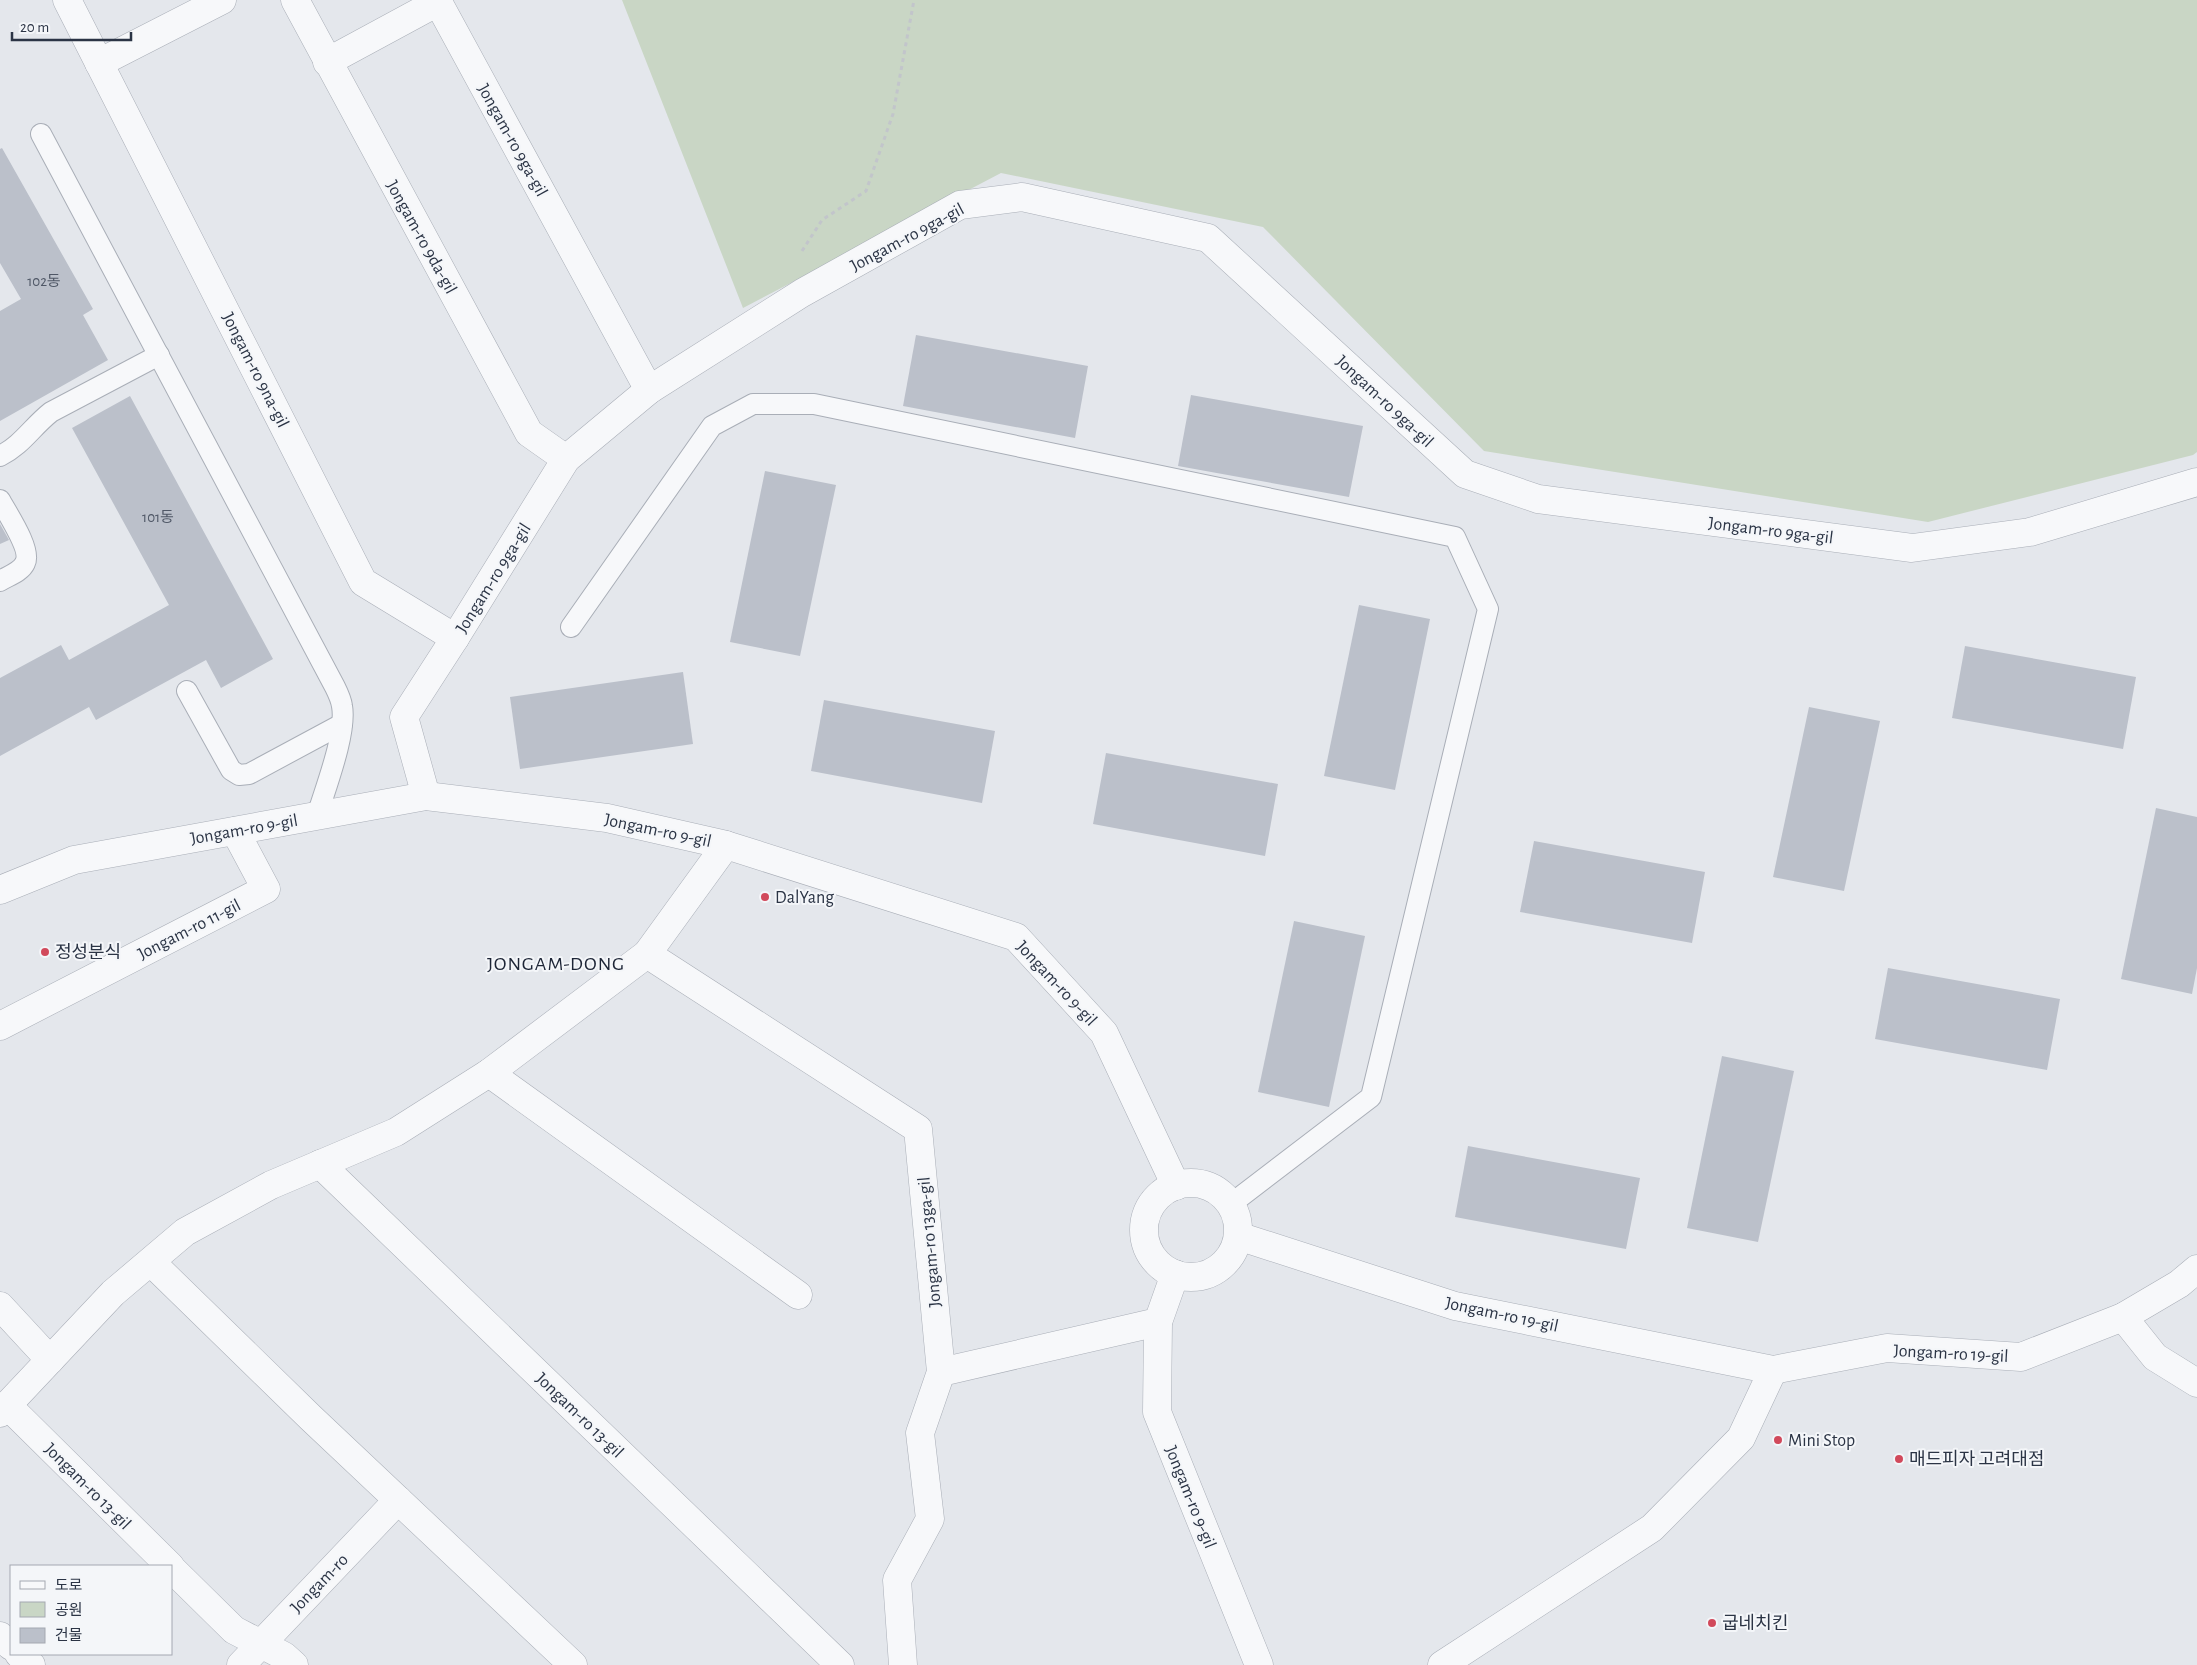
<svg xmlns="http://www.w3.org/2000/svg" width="2197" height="1665" font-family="'Alegreya Sans','Noto Sans KR',sans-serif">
	<rect width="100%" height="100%" fill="#e4e7ec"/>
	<polygon fill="#c9d6c5" points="622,0 2197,0 2197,452 2193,455 1928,522 1484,451 1263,227 1001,173 743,308"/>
	<g fill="#bbc0ca">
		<polygon points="2,148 93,309 83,315 108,360 0,421 0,311 21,299 0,263 0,149"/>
		<polygon points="916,335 1088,366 1075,438 903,406"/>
		<polygon points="1191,395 1363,426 1349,497 1178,466"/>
		<polygon points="130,396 273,659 221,688 206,660 96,720 89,707 0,756 0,678 61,645 69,660 169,605 72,428"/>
		<polygon points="765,471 836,485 800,656 730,642"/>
		<polygon points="0,524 9,540 0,544"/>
		<polygon points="1359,605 1430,619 1395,790 1324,776"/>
		<polygon points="1965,646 2136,677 2123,749 1952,718"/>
		<polygon points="683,672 693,744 520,769 510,697"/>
		<polygon points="824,700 995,731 982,803 811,771"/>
		<polygon points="1809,707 1880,721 1844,891 1773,877"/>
		<polygon points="1106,753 1278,784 1265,856 1093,824"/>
		<polygon points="2156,808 2197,817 2197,968 2192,994 2121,979"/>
		<polygon points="1534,841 1705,872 1692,943 1520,912"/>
		<polygon points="1294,921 1365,936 1329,1107 1258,1092"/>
		<polygon points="1888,968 2060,999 2047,1070 1875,1039"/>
		<polygon points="1722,1056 1794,1071 1758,1242 1687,1228"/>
		<polygon points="1468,1146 1640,1178 1626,1249 1455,1217"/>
	</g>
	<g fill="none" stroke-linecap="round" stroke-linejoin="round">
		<g stroke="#a9aeb7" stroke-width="22">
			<g id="service">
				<path d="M41 134 335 687C338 693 341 699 342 706 347 733 325 789 317 816"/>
				<path d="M0 456C22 445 32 427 51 412L159 355"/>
				<path d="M0 500C7 513 32 550 25 563 21 572 8 576 0 581"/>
				<polyline points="571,627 712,426 753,404 814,404 1455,537 1488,609 1371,1097 1231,1204"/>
				<polyline points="187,691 231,770 239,775 249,774 342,724"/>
			</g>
		</g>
		<g stroke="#a9aeb7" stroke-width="29">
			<g id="minor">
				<polyline points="67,0 363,582 455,638"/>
				<polyline points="295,0 529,433 566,459"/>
				<polyline points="327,62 438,2 649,390"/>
				<polyline points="99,63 222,0"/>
				<polyline points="426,796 404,717 455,638 566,459 649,390 802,293 960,205 1022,197 1208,238 1465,474 1538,499 1912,548 2030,532 2197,482"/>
				<polyline points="0,890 74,860 426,796 607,818 726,845 1016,937 1104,1033 1176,1186"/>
				<polyline points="647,954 918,1129 941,1372 920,1433 930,1519 897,1580 903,1665"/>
				<polyline points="0,1026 266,889 235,831"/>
				<polyline points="489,1073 798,1295"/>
				<polyline points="320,1164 840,1665"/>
				<circle cx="1191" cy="1230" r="47"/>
				<polyline points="1238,1236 1455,1306 1773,1370 1887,1348 2021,1357 2123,1317 2179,1284 2197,1269"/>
				<polyline points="151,1262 311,1418 573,1665"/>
				<polyline points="1175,1274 1158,1322 1157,1412 1259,1665"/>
				<polyline points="0,1306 50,1360"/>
				<polyline points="2123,1317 2155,1357 2197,1383"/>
				<polyline points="941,1372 1158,1322"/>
				<polyline points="7,1405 170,1566"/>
				<polyline points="0,1413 113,1293 185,1232 271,1185 396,1132 489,1073 647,954 726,845"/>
				<polyline points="171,1568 234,1630 284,1656 294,1665"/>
				<polyline points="0,1636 11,1646"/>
				<polyline points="19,1654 31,1665"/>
				<polyline points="241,1665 398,1500"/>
				<polyline points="1442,1665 1652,1528 1741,1438 1773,1370"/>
			</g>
		</g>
		<polyline stroke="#c2c5cb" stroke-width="3" stroke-dasharray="4 4" stroke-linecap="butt" points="802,251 822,220 866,191 893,114 914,0"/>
		<use href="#service" stroke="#f7f8fa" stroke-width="20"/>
		<use href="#minor" stroke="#f7f8fa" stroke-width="28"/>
	</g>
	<g fill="#d1495b" stroke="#f4f6f9" stroke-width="2">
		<circle cx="765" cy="897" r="5"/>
		<circle cx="45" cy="952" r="5"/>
		<circle cx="1778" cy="1440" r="5"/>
		<circle cx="1899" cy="1459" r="5"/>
		<circle cx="1712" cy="1623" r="5"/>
	</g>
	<g text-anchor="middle" stroke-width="4" stroke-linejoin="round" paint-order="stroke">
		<g font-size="15" fill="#4f5766">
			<text x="44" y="286">102동</text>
			<text x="158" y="522">101동</text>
		</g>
		<g font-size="18" fill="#2b3445" stroke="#f4f6f9">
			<text transform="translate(513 140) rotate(61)" y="6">Jongam-ro 9ga-gil</text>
			<text transform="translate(422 237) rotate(61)" y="6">Jongam-ro 9da-gil</text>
			<text transform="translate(907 237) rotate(-28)" y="6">Jongam-ro 9ga-gil</text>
			<text transform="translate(256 370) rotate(63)" y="6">Jongam-ro 9na-gil</text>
			<text transform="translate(1385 401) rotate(43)" y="6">Jongam-ro 9ga-gil</text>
			<text transform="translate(1771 530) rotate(7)" y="6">Jongam-ro 9ga-gil</text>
			<text transform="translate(493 578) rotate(-58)" y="6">Jongam-ro 9ga-gil</text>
			<text transform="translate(244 829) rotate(-10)" y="6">Jongam-ro 9-gil</text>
			<text transform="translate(658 830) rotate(12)" y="6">Jongam-ro 9-gil</text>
			<text transform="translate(189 929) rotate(-27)" y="6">Jongam-ro 11-gil</text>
			<text transform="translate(1057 983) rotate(47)" y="6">Jongam-ro 9-gil</text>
			<text transform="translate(929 1242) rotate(-95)" y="6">Jongam-ro 13ga-gil</text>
			<text transform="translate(1502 1314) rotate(12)" y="6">Jongam-ro 19-gil</text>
			<text transform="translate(1951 1353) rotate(3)" y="6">Jongam-ro 19-gil</text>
			<text transform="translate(580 1415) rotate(44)" y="6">Jongam-ro 13-gil</text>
			<text transform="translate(88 1486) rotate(45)" y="6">Jongam-ro 13-gil</text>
			<text transform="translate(1191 1497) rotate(68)" y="6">Jongam-ro 9-gil</text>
			<text transform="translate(319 1583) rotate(-46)" y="6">Jongam-ro</text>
		</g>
		<g font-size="18" fill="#2b3445" stroke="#f4f6f9" text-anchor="start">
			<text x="775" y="903">DalYang</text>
			<text x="55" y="958">정성분식</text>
			<text x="1788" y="1446">Mini Stop</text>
			<text x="1909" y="1465">매드피자 고려대점</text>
			<text x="1722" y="1629">굽네치킨</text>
		</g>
		<g font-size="20" letter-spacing="1" fill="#1d2536" stroke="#f4f6f9">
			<text x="556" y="970">JONGAM-DONG</text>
		</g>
	</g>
	<rect x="10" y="1565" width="162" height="90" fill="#f4f6f9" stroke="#a4a8b1"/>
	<rect x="20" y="1581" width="25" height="8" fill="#f7f8fa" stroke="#a4a8b1"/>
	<text x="55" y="1590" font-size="15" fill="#2b3445">도로</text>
	<rect x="20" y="1602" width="25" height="15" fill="#c9d6c5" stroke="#a4a8b1"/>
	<text x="55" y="1615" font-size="15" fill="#2b3445">공원</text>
	<rect x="20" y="1628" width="25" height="15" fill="#bbc0ca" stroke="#a4a8b1"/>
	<text x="55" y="1640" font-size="15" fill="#2b3445">건물</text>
	<path d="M12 32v8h119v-8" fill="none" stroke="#2b3445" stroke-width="2.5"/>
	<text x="20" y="32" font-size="15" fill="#2b3445" stroke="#f4f6f9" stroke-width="4" paint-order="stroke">20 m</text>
</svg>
